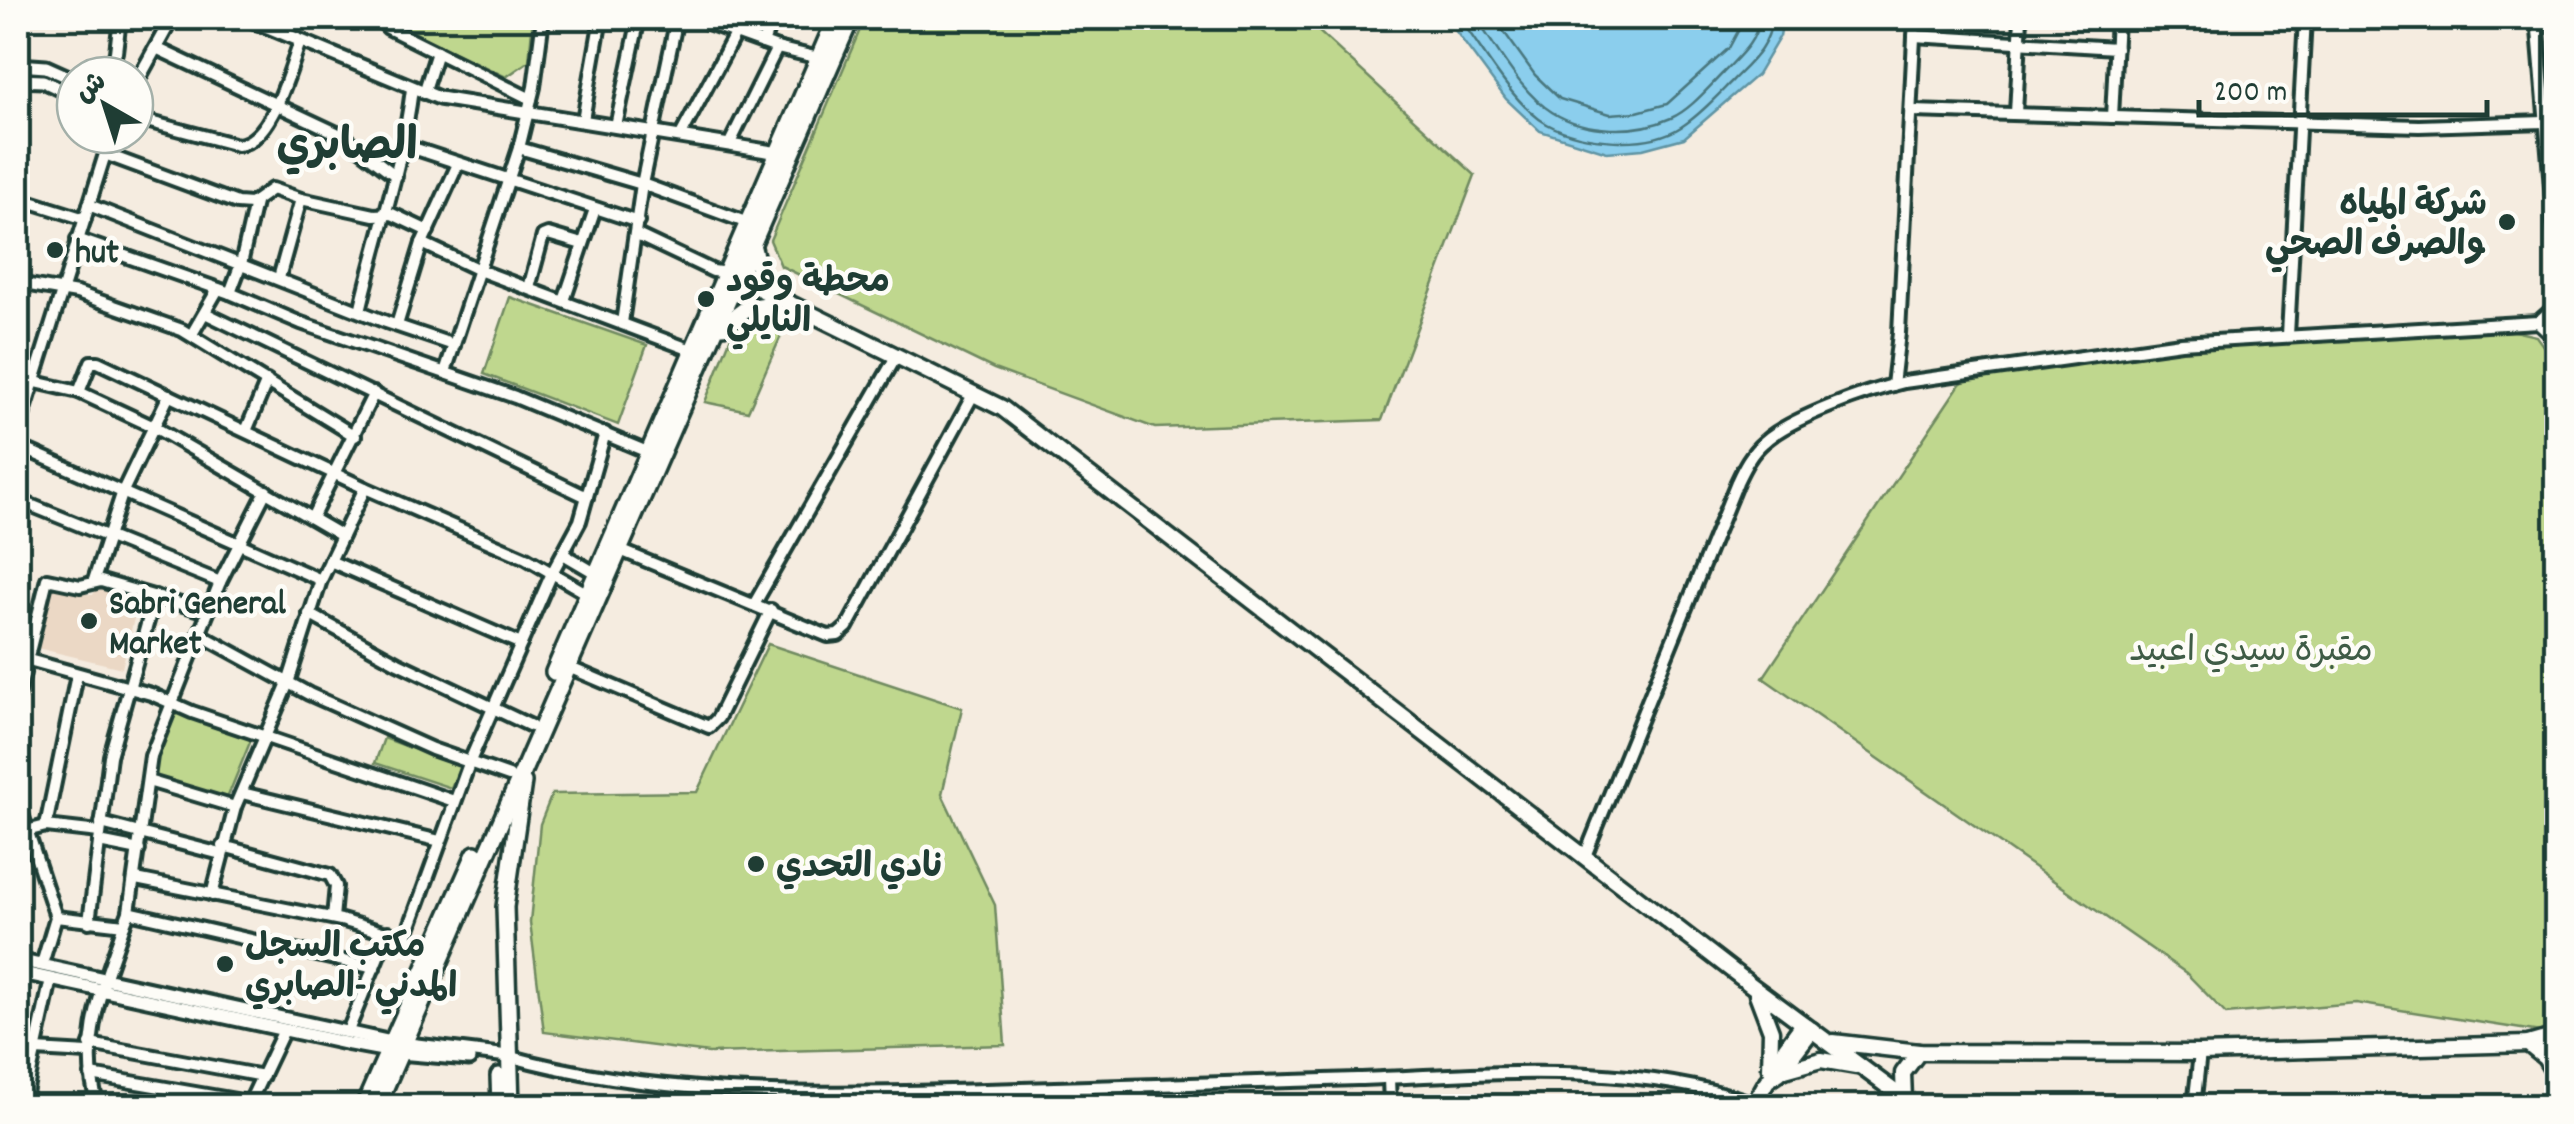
<svg xmlns="http://www.w3.org/2000/svg" width="2574" height="1124" font-family="Dekko,'Playpen Sans Arabic',sans-serif">
	<rect width="100%" height="100%" fill="#f5ece0"/>
	<filter id="ink" filterUnits="userSpaceOnUse"><feTurbulence type="fractalNoise" baseFrequency=".01" numOctaves="2"/><feDisplacementMap in="SourceGraphic" scale="20" xChannelSelector="R" yChannelSelector="G"/><feConvolveMatrix kernelMatrix="1 2 1 2 8 2 1 2 1" color-interpolation-filters="sRGB"/></filter>
	<g filter="url(#ink)">
		<polygon fill="#ebd8c5" points="97,586 140,594 122,668 37,648 53,588 93,595"/>
		<g fill="#bfd78e" stroke="#6f8a61" stroke-width="2.5">
			<polygon points="382,18 533,18 529,61 506,77"/>
			<polygon points="865,18 1286,18 1313,26 1475,175 1382,420 1155,428 994,369 781,266 770,240"/>
			<polygon points="510,297 647,345 618,425 484,374"/>
			<polygon points="746,317 773,317 788,320 748,411 705,402 734,329"/>
			<polygon points="2501,328 2536,336 2556,364 2556,837 2547,1033 2356,1003 2226,1014 2186,973 1763,678 1960,384 1971,377 2163,350"/>
			<polygon points="768,644 962,708 942,794 995,905 1005,1045 709,1053 544,1032 530,922 540,824 552,794 697,792"/>
			<polygon points="176,712 253,735 226,801 152,779 157,756"/>
			<polygon points="384,738 460,766 451,788 375,763"/>
		</g>
		<polygon fill="#8bceed" stroke="#6094a3" stroke-width="2.5" points="1446,18 1783,18 1780,36 1757,75 1684,138 1643,149 1607,152 1540,131 1506,99"/>
		<g fill="none" stroke-linecap="round" stroke-linejoin="round">
			<g stroke="#4a777e" stroke-width="2.5">
				<path d="M1459 18C1483 49 1513 105 1547 124 1582 143 1647 149 1681 127 1700 115 1717 96 1733 80 1754 59 1767 49 1773 18"/>
				<path d="M1475 18C1498 48 1519 91 1552 112 1585 133 1636 134 1671 118 1690 110 1708 88 1723 73 1740 55 1755 44 1760 18"/>
				<polyline points="1494,18 1535,75 1560,99 1610,114 1637,112 1667,104 1729,48 1745,18"/>
			</g>
			<g stroke="#1f3d34" stroke-width="18">
				<g id="minor">
					<polyline points="378,18 388,28 531,99"/>
					<polyline points="694,18 777,48 819,58"/>
					<polyline points="2537,18 2556,247"/>
					<polyline points="1914,36 2116,48"/>
					<polyline points="763,43 772,18"/>
					<polyline points="156,48 343,136 396,176"/>
					<polyline points="109,75 116,52 120,18"/>
					<polyline points="424,93 437,52"/>
					<polyline points="1912,111 2419,126 2545,122"/>
					<polyline points="2016,113 2021,18"/>
					<polyline points="2112,117 2117,18"/>
					<path d="M135 118 237 145C272 143 289 71 300 42"/>
					<polyline points="583,120 601,18"/>
					<polyline points="616,126 639,18"/>
					<polyline points="681,135 736,32"/>
					<polyline points="730,143 777,48"/>
					<polyline points="404,145 638,222"/>
					<polyline points="519,148 642,184 748,223"/>
					<polyline points="105,154 237,203 251,204 272,189 301,199 374,215 392,214 428,231"/>
					<polyline points="18,198 85,219"/>
					<polyline points="89,205 386,322 454,345"/>
					<polyline points="635,234 713,271 727,273"/>
					<polyline points="77,239 230,293 301,323 515,397 650,453"/>
					<polyline points="422,243 479,270 694,351"/>
					<polyline points="279,278 301,199"/>
					<polyline points="18,283 77,293 182,330 355,436"/>
					<polyline points="529,288 543,236 548,234 582,244"/>
					<polyline points="230,293 241,264 255,203"/>
					<polyline points="564,301 595,209"/>
					<path d="M360 311C377 237 403 164 412 89"/>
					<polyline points="205,313 587,497"/>
					<polyline points="2538,322 2556,339"/>
					<polyline points="622,323 642,184 677,18"/>
					<polyline points="397,325 422,243 458,164"/>
					<polyline points="192,334 218,289"/>
					<polyline points="2288,335 2305,18"/>
					<polyline points="445,372 519,148 534,87 543,18"/>
					<polyline points="18,378 79,392 154,427 342,536"/>
					<polyline points="1893,385 1899,333 1915,18"/>
					<polyline points="79,392 91,362 98,362 365,488 526,558 588,594"/>
					<polyline points="246,431 267,381"/>
					<polyline points="18,432 111,135"/>
					<polyline points="18,446 321,580"/>
					<polyline points="18,500 220,582"/>
					<polyline points="312,518 374,393"/>
					<polyline points="620,550 828,636 838,635 847,627 974,393"/>
					<polyline points="563,554 597,574"/>
					<polyline points="330,561 521,644"/>
					<polyline points="94,580 123,491 169,395"/>
					<polyline points="755,603 897,355"/>
					<polyline points="309,614 398,663 531,726"/>
					<polyline points="199,634 309,694 432,749 509,776"/>
					<polyline points="18,657 151,694 192,712 454,801"/>
					<polyline points="568,667 709,727 718,718 771,610"/>
					<polyline points="18,697 47,579 80,586 101,581 208,612"/>
					<polyline points="148,781 235,807"/>
					<polyline points="242,793 440,841"/>
					<polyline points="18,802 56,917 42,964"/>
					<polyline points="101,823 221,854"/>
					<polyline points="46,826 77,675"/>
					<polyline points="26,831 46,826 99,832"/>
					<polyline points="99,842 139,850"/>
					<polyline points="223,846 330,875 336,886 333,918"/>
					<path d="M1585 856 1737 482C1744 467 1751 453 1764 442 1791 417 1868 391 1904 382L2181 343 2538 322 2556 306"/>
					<polyline points="136,879 341,920 434,947"/>
					<polyline points="212,895 235,807 288,683 321,580 365,488"/>
					<polyline points="129,912 151,756 220,582 266,491"/>
					<polyline points="56,917 124,925 129,912 374,968"/>
					<polyline points="89,922 110,756 155,596"/>
					<polyline points="406,937 470,761 552,573 580,521 605,433"/>
					<polyline points="348,1031 388,932"/>
					<polyline points="90,1044 263,1076"/>
					<polyline points="18,1049 88,1053"/>
					<path d="M508 1056C652 1096 802 1095 950 1091 1086 1088 1222 1084 1357 1079 1489 1074 1627 1060 1754 1103"/>
					<polyline points="91,1075 271,1106"/>
					<polyline points="1389,1078 1390,1106"/>
					<polyline points="1139,1088 1140,1106"/>
					<polyline points="23,1106 51,979"/>
					<path d="M98 1106C78 1041 103 987 124 925"/>
					<polyline points="248,1106 284,1030"/>
					<polyline points="2194,1106 2200,1053"/>
				</g>
			</g>
			<g stroke="#1f3d34" stroke-width="19">
				<g id="tertiary">
					<polyline points="246,18 439,98 779,153"/>
					<polyline points="18,65 46,67 75,80"/>
					<polyline points="18,80 43,81 75,96"/>
					<polyline points="135,85 172,18"/>
					<polyline points="18,960 392,1042 508,1056"/>
					<polyline points="18,972 350,1044 399,1053 469,1059"/>
				</g>
			</g>
			<g stroke="#1f3d34" stroke-width="21">
				<g id="secondary">
					<polyline points="728,273 1002,408 1751,985 1914,1106"/>
					<polyline points="1757,994 1771,1031 1770,1069"/>
					<polyline points="1833,1042 1919,1052 2200,1053 2528,1044 2556,1036"/>
					<polyline points="2528,1044 2545,1058 2556,1076"/>
					<polyline points="1772,1066 1803,1024"/>
					<polyline points="1785,1070 1821,1060 1856,1066"/>
					<polyline points="1904,1099 1903,1073 1919,1052"/>
					<polyline points="1753,1106 1767,1081 1779,1073 1812,1030"/>
				</g>
			</g>
			<g stroke="#1f3d34" stroke-width="22">
				<g id="primary">
					<polyline points="753,248 761,279 777,296"/>
					<polyline points="723,326 747,308 773,304"/>
					<polyline points="554,672 836,18"/>
					<polyline points="499,1076 500,1106"/>
					<polyline points="364,1106 475,854"/>
					<polyline points="377,1106 851,18"/>
					<polyline points="511,1106 505,907 523,782"/>
				</g>
			</g>
			<use href="#minor" stroke="#fdfcf7" stroke-width="10"/>
			<use href="#tertiary" stroke="#fdfcf7" stroke-width="11"/>
			<use href="#secondary" stroke="#fdfcf7" stroke-width="14"/>
			<use href="#primary" stroke="#fdfcf7" stroke-width="15"/>
		</g>
	</g>
	<g fill="#1f3d34" stroke="#fdfcf7" stroke-width="4">
		<circle cx="2507" cy="222" r="10"/>
		<circle cx="55" cy="250" r="10"/>
		<circle cx="706" cy="299" r="10"/>
		<circle cx="89" cy="621" r="10"/>
		<circle cx="756" cy="864" r="10"/>
		<circle cx="225" cy="964" r="10"/>
	</g>
	<g text-anchor="middle" stroke-width="9" stroke-linejoin="round" paint-order="stroke">
		<g font-size="35" font-weight="bold" fill="#1f3d34" stroke="#fdfcf7" text-anchor="start">
			<text x="2487" y="214" text-anchor="end">شركة المياه<tspan x="2487" dy="40">والصرف الصحي</tspan></text>
			<text x="75" y="262">hut</text>
			<text x="726" y="291">محطة وقود<tspan x="726" dy="40">النايلي</tspan></text>
			<text x="109" y="613">Sabri General<tspan x="109" dy="40">Market</tspan></text>
			<text x="776" y="876">نادي التحدي</text>
			<text x="245" y="956">مكتب السجل<tspan x="245" dy="40">المدني -الصابري</tspan></text>
		</g>
		<g font-size="35" fill="#3f5c46" stroke="#fdfcf7">
			<text x="2251" y="660">مقبرة سيدي اعبيد</text>
		</g>
		<g font-size="45" font-weight="bold" fill="#1f3d34" stroke="#fdfcf7">
			<text x="347" y="158">الصابري</text>
		</g>
	</g>
	<rect width="2574" height="1124" fill="none" stroke="#fdfcf7" stroke-width="60"/>
	<rect x="30" y="30" width="2514" height="1064" fill="none" stroke="#1f3d34" stroke-width="4" filter="url(#ink)"/>
	<g transform="translate(105 105) rotate(321)"><circle r="48" fill="#fdfcf7" stroke="#a4b0a9" stroke-width="2.5"/>
	<path d="M0-8L18 38L0 25L-18 38Z" fill="#1f3d34"/>
	<text y="-15" font-size="28" font-weight="bold" text-anchor="middle" fill="#1f3d34">ش</text>
	</g>
	<path d="M2199 100v15h288v-15" fill="none" stroke="#1f3d34" stroke-width="5"/>
	<text x="2214" y="100" font-size="30" fill="#1f3d34" stroke="#fdfcf7" stroke-width="8" paint-order="stroke">200 m</text>
</svg>
